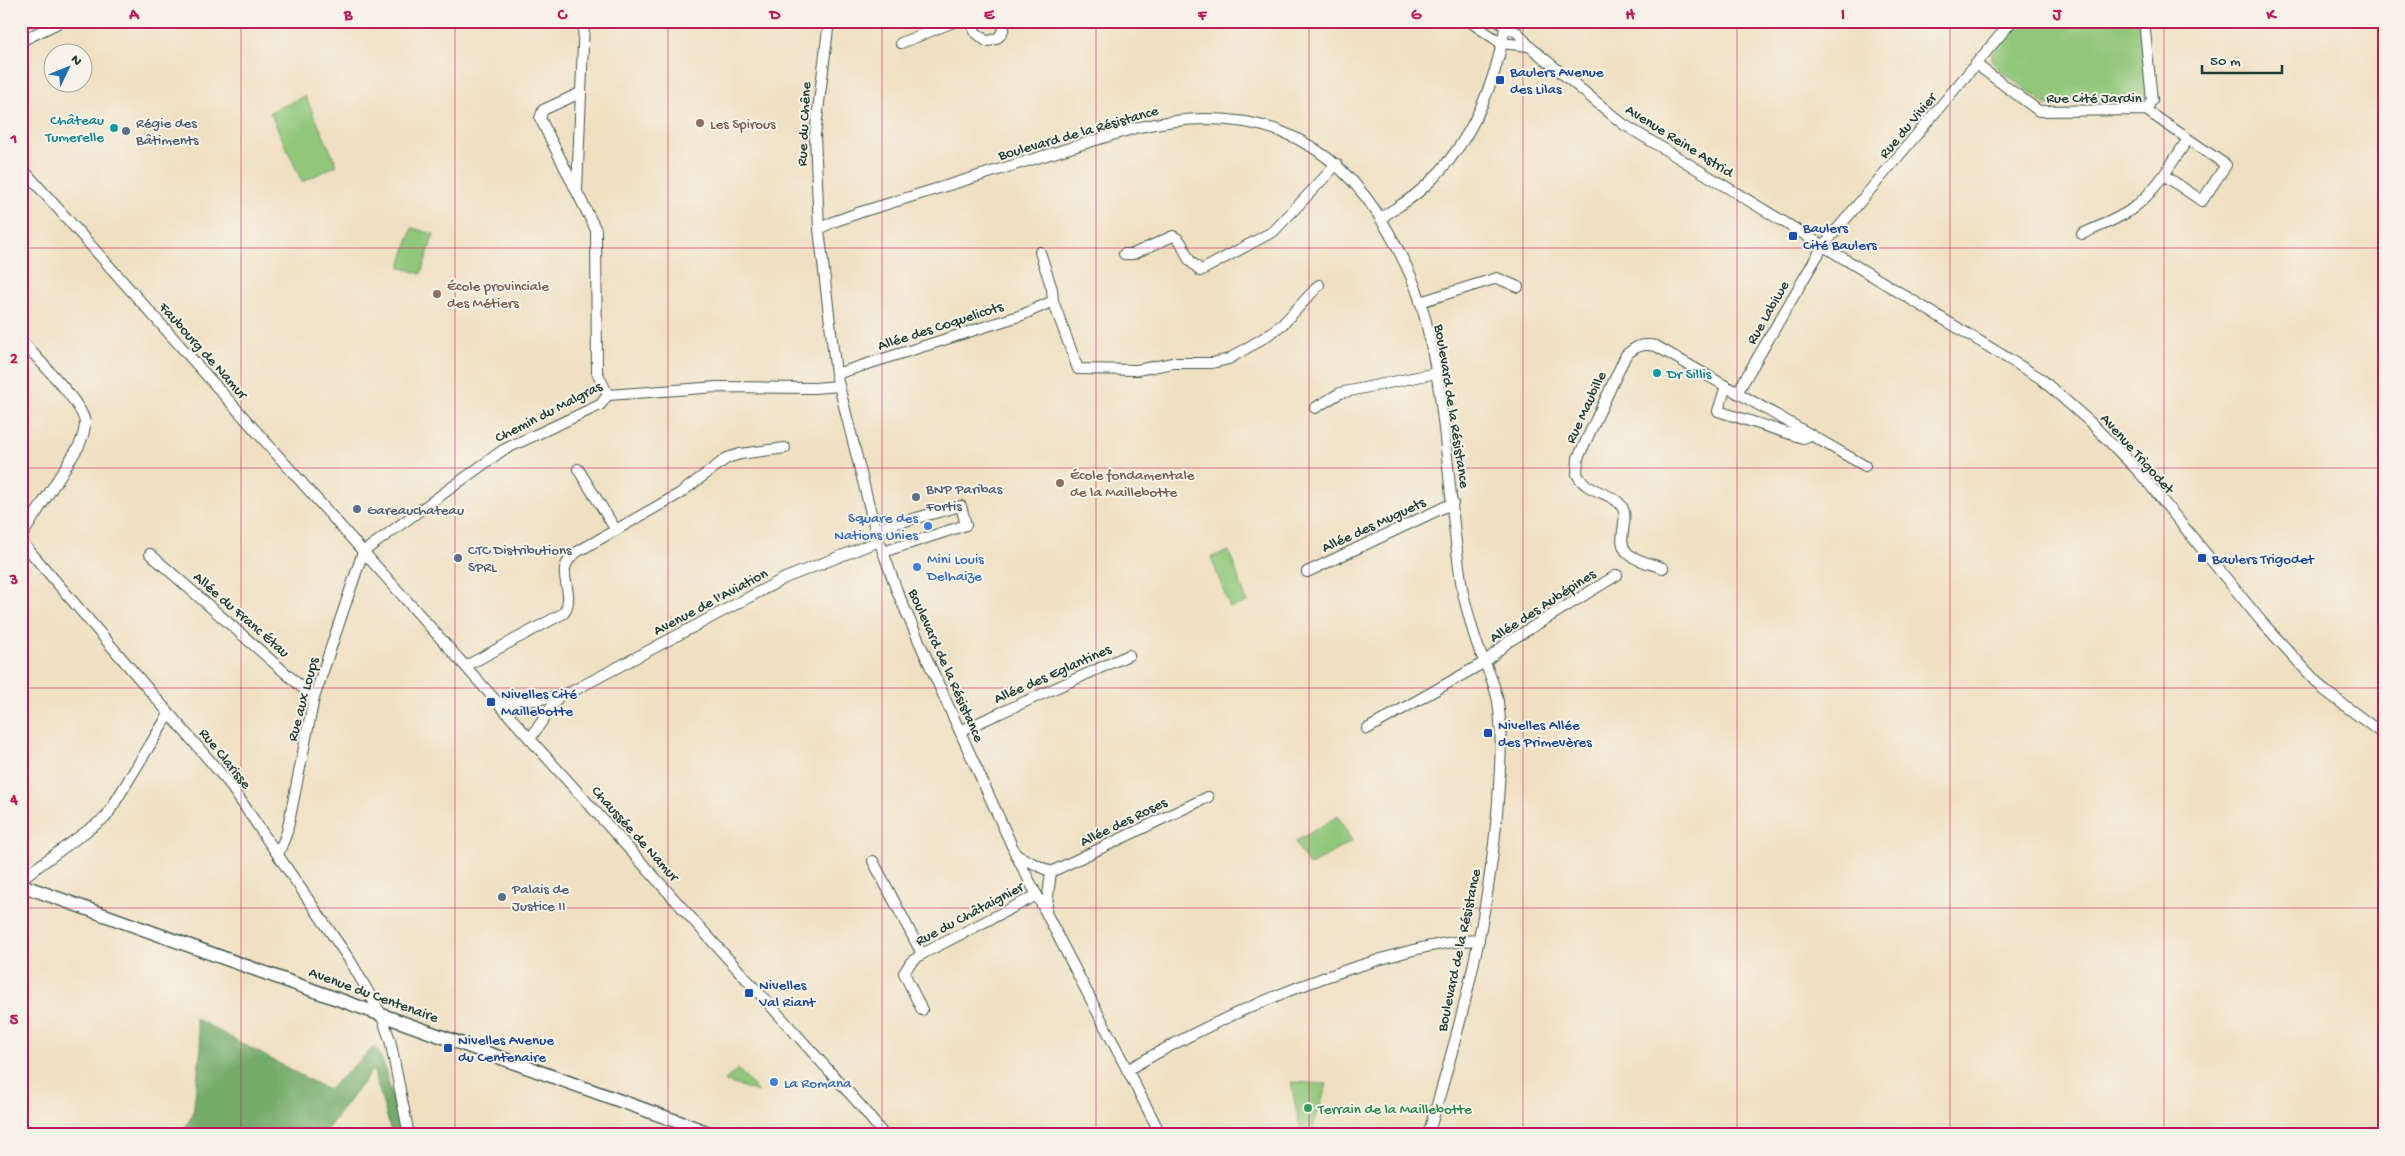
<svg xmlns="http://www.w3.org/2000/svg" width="2405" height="1156" font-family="'Gochi Hand',sans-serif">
	<rect width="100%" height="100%" fill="#f7f3e8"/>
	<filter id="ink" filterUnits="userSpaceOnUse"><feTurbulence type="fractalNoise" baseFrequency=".02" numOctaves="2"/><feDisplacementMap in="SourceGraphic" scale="10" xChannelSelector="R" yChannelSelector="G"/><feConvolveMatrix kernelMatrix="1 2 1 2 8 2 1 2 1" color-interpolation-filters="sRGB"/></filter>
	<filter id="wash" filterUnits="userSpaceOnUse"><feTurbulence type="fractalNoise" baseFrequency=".0096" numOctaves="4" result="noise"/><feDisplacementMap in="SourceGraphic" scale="20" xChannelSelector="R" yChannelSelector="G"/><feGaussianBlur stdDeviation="1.12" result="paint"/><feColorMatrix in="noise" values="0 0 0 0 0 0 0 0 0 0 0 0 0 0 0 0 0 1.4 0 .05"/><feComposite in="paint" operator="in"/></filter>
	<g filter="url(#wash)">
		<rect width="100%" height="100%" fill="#f0e0c2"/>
		<g fill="#90c77a" stroke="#588257">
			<polygon points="2019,21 2142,21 2147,97 2047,105 1995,66 1991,55"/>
			<polygon points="305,96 337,165 302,182 270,112"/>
			<polygon points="412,228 434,234 421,274 400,267"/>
			<polygon points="1229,551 1247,602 1230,608 1211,557"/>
			<polygon points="1338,816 1352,841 1309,866 1295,842"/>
			<polygon points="738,1069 758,1092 724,1081"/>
			<polygon points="1291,1082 1327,1084 1311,1135 1301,1135"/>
		</g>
		<polygon fill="#74ac6a" stroke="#4a744f" points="195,1018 328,1090 375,1046 384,1064 401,1135 392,1135 373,1069 323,1135 181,1135 193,1114 201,1047"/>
	</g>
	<g filter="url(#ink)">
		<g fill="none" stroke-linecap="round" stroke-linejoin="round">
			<g stroke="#3e5549" stroke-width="12">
				<g id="minor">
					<polyline points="829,21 815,135 819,229 836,374 875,529 897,591 922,648 1016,855 1161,1135"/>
					<path d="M974 21V31L986 41C998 41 1005 33 1004 21"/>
					<polyline points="1469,21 1501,43 1529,46"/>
					<polyline points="1497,21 1518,33 1529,46 1623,124 2040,378 2090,422 2140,473 2261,621 2324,690 2384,735"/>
					<polyline points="2144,21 2152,100 2146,110"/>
					<polyline points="21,41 62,21"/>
					<polyline points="901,43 956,21"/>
					<polyline points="1977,65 2039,111 2146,110 2226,165 2202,201 2164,175 2188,139"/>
					<polyline points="580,93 543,110 540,118 596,230 597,372 608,395"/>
					<polyline points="21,167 530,739 860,1105 884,1135"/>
					<polyline points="577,189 584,21"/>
					<path d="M1381 218C1392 210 1405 203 1416 194 1468 152 1496 86 1506 21"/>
					<path d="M819 229 833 222 861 212 1135 128C1246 102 1331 130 1388 231 1401 254 1413 277 1421 303 1448 398 1447 497 1463 594 1468 612 1472 631 1479 649 1486 666 1495 683 1498 702 1503 735 1500 768 1498 801 1490 914 1461 1026 1428 1135"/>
					<path d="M2082 234C2123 216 2137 212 2164 175"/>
					<path d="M1124 254H1133L1173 236C1185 241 1183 253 1191 262 1195 266 1197 266 1200 271L1274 231 1337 164"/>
					<polyline points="1053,301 1078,369 1137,370 1173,363 1212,363 1229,359 1265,337 1283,324 1319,285"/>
					<polyline points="1420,302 1497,278 1518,287"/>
					<path d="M21 340C36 358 83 403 85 423 85 432 82 439 79 446L21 537"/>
					<polyline points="836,374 1022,315 1053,301 1052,289 1040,252"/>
					<polyline points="1726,386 1718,411 1803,438 1811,435"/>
					<polyline points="1737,393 1823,246 2012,21"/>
					<polyline points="1315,408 1340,393 1436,373"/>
					<polyline points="578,469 616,530"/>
					<polyline points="875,529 961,506 966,525 883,552"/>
					<polyline points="21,541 228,782 351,962 381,1014 390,1040 409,1135"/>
					<polyline points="363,552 503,450 600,405 608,395 717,387 814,388 839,386"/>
					<polyline points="150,554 314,698"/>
					<path d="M1663 568C1653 564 1639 562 1630 555 1611 541 1635 517 1618 502 1604 490 1586 492 1577 474L1578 458 1626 355C1636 346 1642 343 1656 346L1865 466"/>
					<polyline points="1307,572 1453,503"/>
					<path d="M466 666 564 613C578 589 550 572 577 552L679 494 727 458 740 454 785 448"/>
					<polyline points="501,705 559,696 573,691 785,578 879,541"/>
					<polyline points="1367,729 1485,662 1508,642 1617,575"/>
					<polyline points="960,731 1129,655"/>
					<polyline points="530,739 559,696"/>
					<polyline points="278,855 287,832 314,698 363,552"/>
					<polyline points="1016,855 1051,872 1046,912"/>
					<polyline points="873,861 922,954"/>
					<polyline points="1051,872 1208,797"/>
					<polyline points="21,879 106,817 169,714"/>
					<polyline points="922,1010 904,973 911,962 922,954 1037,895"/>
					<path d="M1127 1070C1206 1024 1290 986 1378 960 1411 950 1444 941 1479 940"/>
				</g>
			</g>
			<g stroke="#3e5549" stroke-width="15">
				<polyline id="major" points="21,885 715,1135"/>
			</g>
			<use href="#minor" stroke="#fff" stroke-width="10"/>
			<use href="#major" stroke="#fff" stroke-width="12"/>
		</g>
	</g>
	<path fill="none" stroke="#c2185b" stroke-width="1" stroke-opacity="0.55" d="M241 21V1135M455 21V1135M668 21V1135M882 21V1135M1096 21V1135M1309 21V1135M1523 21V1135M1737 21V1135M1950 21V1135M2164 21V1135M21 248H2384M21 468H2384M21 688H2384M21 908H2384"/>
	<g fill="#1a4fb4" stroke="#f7f3e8" stroke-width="2">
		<rect x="1495" y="75" width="10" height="10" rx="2.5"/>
		<rect x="1788" y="231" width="10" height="10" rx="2.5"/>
		<rect x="2197" y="553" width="10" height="10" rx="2.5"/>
		<rect x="486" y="697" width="10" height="10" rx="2.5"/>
		<rect x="1483" y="728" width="10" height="10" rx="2.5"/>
		<rect x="744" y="988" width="10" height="10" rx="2.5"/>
		<rect x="443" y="1043" width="10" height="10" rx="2.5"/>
	</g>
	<g fill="#8d6e63" stroke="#f7f3e8" stroke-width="2">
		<circle cx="700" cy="123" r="5"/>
		<circle cx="437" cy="294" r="5"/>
		<circle cx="1060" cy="483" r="5"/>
	</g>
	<g fill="#0f9aa8" stroke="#f7f3e8" stroke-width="2">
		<circle cx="114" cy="128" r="5"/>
		<circle cx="1657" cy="373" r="5"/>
	</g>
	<g fill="#5c6f8a" stroke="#f7f3e8" stroke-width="2">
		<circle cx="126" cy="131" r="5"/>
		<circle cx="916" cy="497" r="5"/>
		<circle cx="357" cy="509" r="5"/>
		<circle cx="458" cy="558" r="5"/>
		<circle cx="502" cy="897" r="5"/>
	</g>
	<g fill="#3f7fe0" stroke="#f7f3e8" stroke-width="2">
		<circle cx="928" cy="526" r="5"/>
		<circle cx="917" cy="567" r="5"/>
		<circle cx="774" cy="1082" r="5"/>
	</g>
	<circle fill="#2e9e5b" stroke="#f7f3e8" stroke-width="2" cx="1308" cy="1108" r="5"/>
	<g text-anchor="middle" stroke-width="4" stroke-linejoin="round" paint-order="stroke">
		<g font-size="15" fill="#164399" stroke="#f7f3e8" text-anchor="start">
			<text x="1510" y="76">Baulers Avenue<tspan x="1510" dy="17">des Lilas</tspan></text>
			<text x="1803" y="232">Baulers<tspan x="1803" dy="17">Cité Baulers</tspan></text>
			<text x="2212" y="563">Baulers Trigodet</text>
			<text x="501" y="698">Nivelles Cité<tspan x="501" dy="17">Maillebotte</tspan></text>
			<text x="1498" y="729">Nivelles Allée<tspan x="1498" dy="17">des Primevères</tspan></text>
			<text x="759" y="989">Nivelles<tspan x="759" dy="17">Val Riant</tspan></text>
			<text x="458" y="1044">Nivelles Avenue<tspan x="458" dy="17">du Centenaire</tspan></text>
		</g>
		<g font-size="15" fill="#1f3d34" stroke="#f7f3e8">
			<text x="2094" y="102">Rue Cité Jardin</text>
			<text transform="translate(803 124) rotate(-87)" y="5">Rue du Chêne</text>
			<text transform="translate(1907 125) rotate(-50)" y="5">Rue du Vivier</text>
			<text transform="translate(1078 132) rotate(-16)" y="5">Boulevard de la Résistance</text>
			<text transform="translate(1680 140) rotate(32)" y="5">Avenue Reine Astrid</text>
			<text transform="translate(1767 312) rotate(-60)" y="5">Rue Labiwe</text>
			<text transform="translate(940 325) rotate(-18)" y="5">Allée des Coquelicots</text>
			<text transform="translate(204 350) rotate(48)" y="5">Faubourg de Namur</text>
			<text transform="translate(1453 406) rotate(81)" y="5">Boulevard de la Résistance</text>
			<text transform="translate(1585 407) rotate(-65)" y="5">Rue Maubille</text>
			<text transform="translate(548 411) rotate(-27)" y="5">Chemin du Malgras</text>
			<text transform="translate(2138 453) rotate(48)" y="5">Avenue Trigodet</text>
			<text transform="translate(1373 524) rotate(-25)" y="5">Allée des Muguets</text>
			<text transform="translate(710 601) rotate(-28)" y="5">Avenue de l'Aviation</text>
			<text transform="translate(1542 605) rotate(-33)" y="5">Allée des Aubépines</text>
			<text transform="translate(242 614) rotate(41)" y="5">Allée du Franc Étau</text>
			<text transform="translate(947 665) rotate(66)" y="5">Boulevard de la Résistance</text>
			<text transform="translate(1052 673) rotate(-24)" y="5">Allée des Eglantines</text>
			<text transform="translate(302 699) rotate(-75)" y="5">Rue aux Loups</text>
			<text transform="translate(226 758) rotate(51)" y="5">Rue Clarisse</text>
			<text transform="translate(1123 821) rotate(-26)" y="5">Allée des Roses</text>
			<text transform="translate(636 833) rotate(48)" y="5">Chaussée de Namur</text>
			<text transform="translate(969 913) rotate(-28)" y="5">Rue du Châtaignier</text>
			<text transform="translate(1458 950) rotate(-78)" y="5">Boulevard de la Résistance</text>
			<text transform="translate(374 994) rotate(20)" y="5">Avenue du Centenaire</text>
		</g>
		<g font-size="15" fill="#0d838f" stroke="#f7f3e8" text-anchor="end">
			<text x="104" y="124">Château<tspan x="104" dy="17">Tumerelle</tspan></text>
			<text x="1667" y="378" text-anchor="start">Dr Sillis</text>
		</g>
		<g font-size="15" fill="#4e5e75" stroke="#f7f3e8" text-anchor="start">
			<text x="136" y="127">Régie des<tspan x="136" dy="17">Bâtiments</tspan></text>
			<text x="926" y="493">BNP Paribas<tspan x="926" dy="17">Fortis</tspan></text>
			<text x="367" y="514">Gareauchateau</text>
			<text x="468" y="554">CTC Distributions<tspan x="468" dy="17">SPRL</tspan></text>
			<text x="512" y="893">Palais de<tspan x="512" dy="17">Justice II</tspan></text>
		</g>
		<g font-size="15" fill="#785e54" stroke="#f7f3e8" text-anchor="start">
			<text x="710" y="128">Les Spirous</text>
			<text x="447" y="290">École provinciale<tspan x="447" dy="17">des Métiers</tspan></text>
			<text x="1070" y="479">École fondamentale<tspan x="1070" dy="17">de la Maillebotte</tspan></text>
		</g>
		<g font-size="15" fill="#366cbe" stroke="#f7f3e8" text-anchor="start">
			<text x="918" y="522" text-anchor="end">Square des<tspan x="918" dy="17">Nations Unies</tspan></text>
			<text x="927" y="563">Mini Louis<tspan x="927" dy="17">Delhaize</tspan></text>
			<text x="784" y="1087">La Romana</text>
		</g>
		<g font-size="15" fill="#27864d" stroke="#f7f3e8" text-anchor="start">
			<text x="1318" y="1113">Terrain de la Maillebotte</text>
		</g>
	</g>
	<rect width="2405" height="1156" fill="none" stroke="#f7f3e8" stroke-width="55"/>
	<g transform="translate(68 68) rotate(47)"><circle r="24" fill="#f7f3e8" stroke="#a1aaa0"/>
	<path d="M0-4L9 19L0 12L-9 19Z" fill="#1f6fb2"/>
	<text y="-8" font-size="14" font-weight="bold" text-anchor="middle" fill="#1f3d34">N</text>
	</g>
	<path d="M2202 65v8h80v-8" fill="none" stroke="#1f3d34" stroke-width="2.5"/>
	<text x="2210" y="65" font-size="15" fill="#1f3d34" stroke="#f7f3e8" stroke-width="4" paint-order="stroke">50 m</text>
	<rect x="28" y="28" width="2350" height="1100" fill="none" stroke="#c2185b" stroke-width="2"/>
	<g font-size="16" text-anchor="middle" font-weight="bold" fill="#c2185b">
		<text x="134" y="19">A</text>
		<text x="348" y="19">B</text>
		<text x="562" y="19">C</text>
		<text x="775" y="19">D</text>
		<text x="989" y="19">E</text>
		<text x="1202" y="19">F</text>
		<text x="1416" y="19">G</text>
		<text x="1630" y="19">H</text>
		<text x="1843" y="19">I</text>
		<text x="2057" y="19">J</text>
		<text x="2271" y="19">K</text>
		<text x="14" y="143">1</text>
		<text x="14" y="363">2</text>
		<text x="14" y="584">3</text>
		<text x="14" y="804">4</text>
		<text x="14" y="1024">5</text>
	</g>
</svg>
